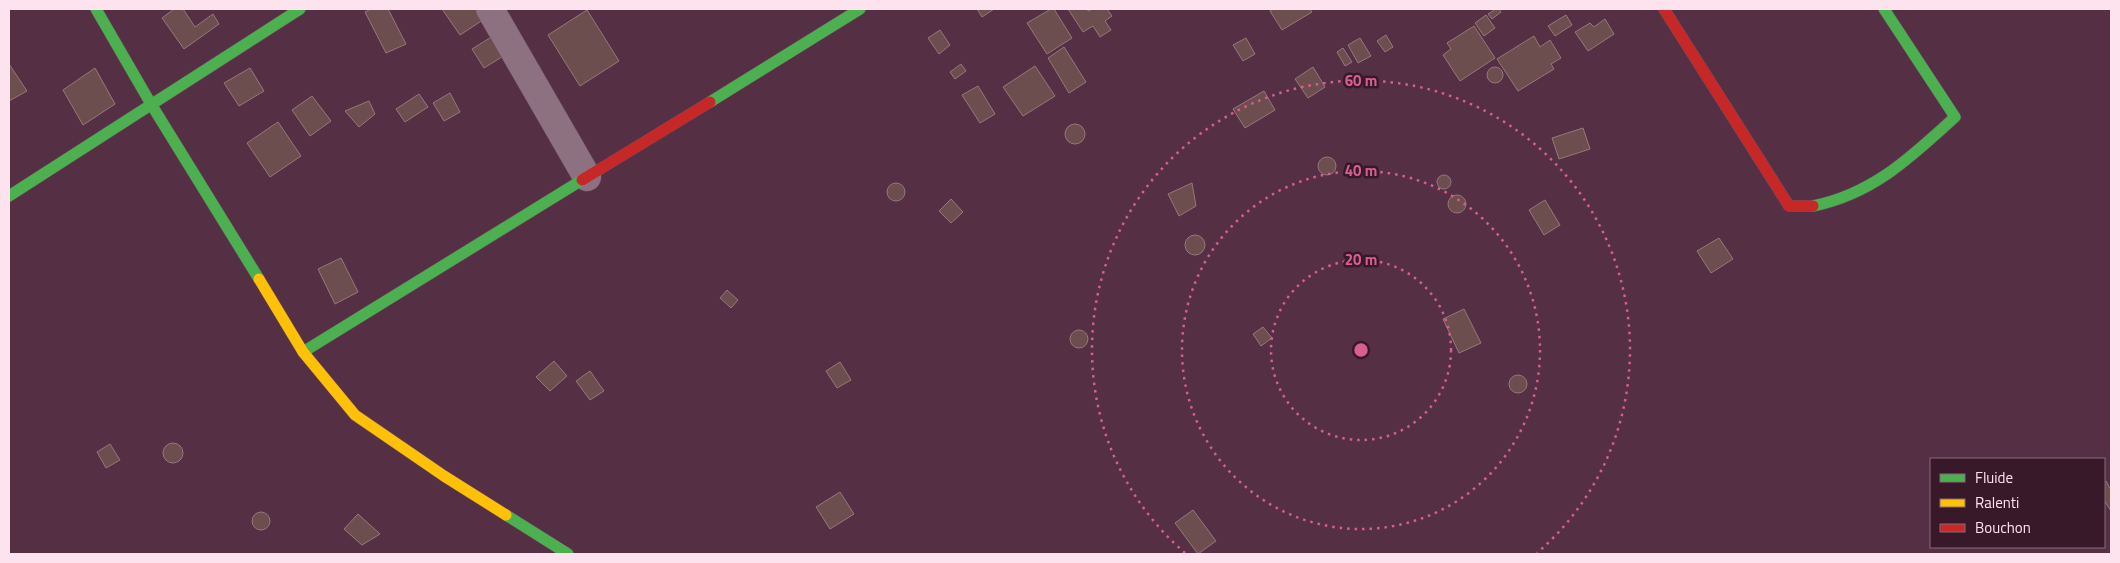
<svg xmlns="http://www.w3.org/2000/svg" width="2120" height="563" font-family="'Titillium Web',sans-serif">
	<rect width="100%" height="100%" fill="#553045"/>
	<g fill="#6c4e4f" stroke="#977879">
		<polygon points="174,9 183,9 195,27 213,14 219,24 184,49 162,18"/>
		<polygon points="371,9 388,9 406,44 386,53 365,12"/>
		<polygon points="442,9 484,9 489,16 460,35"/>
		<polygon points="977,9 994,9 982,17"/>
		<polygon points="1051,9 1054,9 1072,38 1047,54 1027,23"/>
		<polygon points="1068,9 1087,9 1088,11 1093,9 1107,9 1112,16 1105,21 1111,30 1100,37 1093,26 1083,32"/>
		<polygon points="1273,9 1310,9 1312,12 1282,30 1270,11"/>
		<polygon points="1496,9 1499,9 1501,12 1492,19 1488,14"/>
		<polygon points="587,10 619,61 580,86 548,35"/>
		<polygon points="1486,15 1495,28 1484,36 1475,23"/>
		<polygon points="1566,15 1572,25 1555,36 1548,26"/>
		<polygon points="1605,19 1614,34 1588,51 1575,32 1590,23 1594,27"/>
		<polygon points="1474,26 1495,58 1460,81 1443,55 1451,49 1447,43"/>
		<polygon points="940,30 950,45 939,54 928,38"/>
		<polygon points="1386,35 1393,47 1385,52 1377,41"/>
		<polygon points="493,36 505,55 484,68 472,49"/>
		<polygon points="1534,36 1540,47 1550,40 1561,58 1551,64 1554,69 1518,91 1497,59"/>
		<polygon points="1246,38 1255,54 1243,61 1233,45"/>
		<polygon points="1360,38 1371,56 1358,63 1348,45"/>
		<polygon points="1064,47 1086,82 1069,93 1048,58"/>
		<polygon points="1343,48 1352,62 1345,66 1337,52"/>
		<polygon points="9,64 27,91 9,101"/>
		<polygon points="961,64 966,71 955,79 950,72"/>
		<polygon points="1035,66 1055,96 1023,116 1003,87"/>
		<polygon points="1313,67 1325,87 1308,98 1295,79"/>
		<circle cx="1495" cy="75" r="8"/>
		<polygon points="95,68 115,104 83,125 63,90"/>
		<polygon points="250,68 264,91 239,106 224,83"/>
		<polygon points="978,86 995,114 980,123 962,95"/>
		<polygon points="1264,91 1275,110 1245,128 1233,109"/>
		<polygon points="450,93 460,112 444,121 433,103"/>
		<polygon points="419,94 428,107 405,122 396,109"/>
		<polygon points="312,96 331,121 310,136 292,110"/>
		<polygon points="369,101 375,114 359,127 345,111"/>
		<polygon points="278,122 301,156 270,177 247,143"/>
		<circle cx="1075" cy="134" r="10"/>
		<polygon points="1583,128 1590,149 1559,159 1552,138"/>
		<circle cx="1327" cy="166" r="9"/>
		<circle cx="1444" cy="182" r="7"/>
		<circle cx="896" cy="192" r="9"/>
		<polygon points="1192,183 1196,206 1179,216 1168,194"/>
		<circle cx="1457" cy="204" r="9"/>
		<polygon points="951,199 963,212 951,223 939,211"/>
		<polygon points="1545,200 1560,225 1544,235 1529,210"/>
		<circle cx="1195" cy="245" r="10"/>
		<polygon points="1719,238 1733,259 1711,273 1697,251"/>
		<polygon points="341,258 358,292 335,304 318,269"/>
		<polygon points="727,290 738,300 731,308 720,298"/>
		<polygon points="1464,309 1481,343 1459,353 1443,319"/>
		<polygon points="1263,327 1272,338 1261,346 1253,334"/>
		<circle cx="1079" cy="339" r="9"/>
		<polygon points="554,361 567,376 550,391 536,377"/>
		<polygon points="840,362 851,380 837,388 826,371"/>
		<polygon points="590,371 604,391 590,400 576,381"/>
		<circle cx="1518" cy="384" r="9"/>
		<circle cx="173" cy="453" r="10"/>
		<polygon points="110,444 120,460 106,468 97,452"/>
		<polygon points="2106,481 2111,490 2111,511 2104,500 2104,482"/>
		<polygon points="840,492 854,514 830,529 816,507"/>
		<polygon points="1193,510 1216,541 1198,554 1175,523"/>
		<circle cx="261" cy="521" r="9"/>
		<polygon points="358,514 380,534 362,545 344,529"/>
	</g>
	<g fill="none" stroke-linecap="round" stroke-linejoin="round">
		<g stroke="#6a4d5d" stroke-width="29">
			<polyline id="street" points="490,9 587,177"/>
		</g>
		<g stroke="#6a4d5d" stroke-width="12">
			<g id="fast">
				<polyline points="96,9 151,104 259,279"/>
				<polyline points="710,102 860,9"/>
				<polyline points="9,196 300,9"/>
				<path d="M1813 206C1873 194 1911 157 1955 117L1884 9"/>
				<polyline points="303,352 582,180"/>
				<polyline points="506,515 568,554"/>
			</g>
		</g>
		<g stroke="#6a4d5d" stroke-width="12">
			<polyline id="slow" points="259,279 303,352 355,415 444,476 506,515"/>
		</g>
		<g stroke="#6a4d5d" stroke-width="12">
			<g id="jam">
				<polyline points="1664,9 1789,206 1813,206"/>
				<polyline points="582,180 710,102"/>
			</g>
		</g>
		<use href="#street" stroke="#8e7180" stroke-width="28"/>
		<use href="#fast" stroke="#4caf50" stroke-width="11"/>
		<use href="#slow" stroke="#ffc107" stroke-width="11"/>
		<use href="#jam" stroke="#c62828" stroke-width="11"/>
	</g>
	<g fill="none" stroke="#d65f8e" stroke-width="2.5" stroke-dasharray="2.5 5">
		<circle cx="1361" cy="350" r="90"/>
		<circle cx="1361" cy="350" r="179"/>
		<path d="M1185 553A269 269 0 1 1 1537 553"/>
	</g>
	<circle cx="1361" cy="350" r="8" fill="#d65f8e" stroke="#381929" stroke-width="2.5"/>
	<g font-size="15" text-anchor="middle" font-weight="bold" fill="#d65f8e" stroke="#381929" stroke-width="5" stroke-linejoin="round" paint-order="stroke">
		<text x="1361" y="86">60 m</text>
		<text x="1361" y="176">40 m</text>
		<text x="1361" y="265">20 m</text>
	</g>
	<rect width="2120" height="563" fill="none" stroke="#fce3ee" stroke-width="20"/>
	<rect x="1930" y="458" width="175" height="90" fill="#381929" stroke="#866a78"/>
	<rect x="1940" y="474" width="25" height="8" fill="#4caf50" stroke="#866a78"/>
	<text x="1975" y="483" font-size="15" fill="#fce3ee">Fluide</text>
	<rect x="1940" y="499" width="25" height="8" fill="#ffc107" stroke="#866a78"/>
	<text x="1975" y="508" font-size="15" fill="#fce3ee">Ralenti</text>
	<rect x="1940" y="524" width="25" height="8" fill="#c62828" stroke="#866a78"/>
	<text x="1975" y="533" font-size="15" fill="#fce3ee">Bouchon</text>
</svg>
